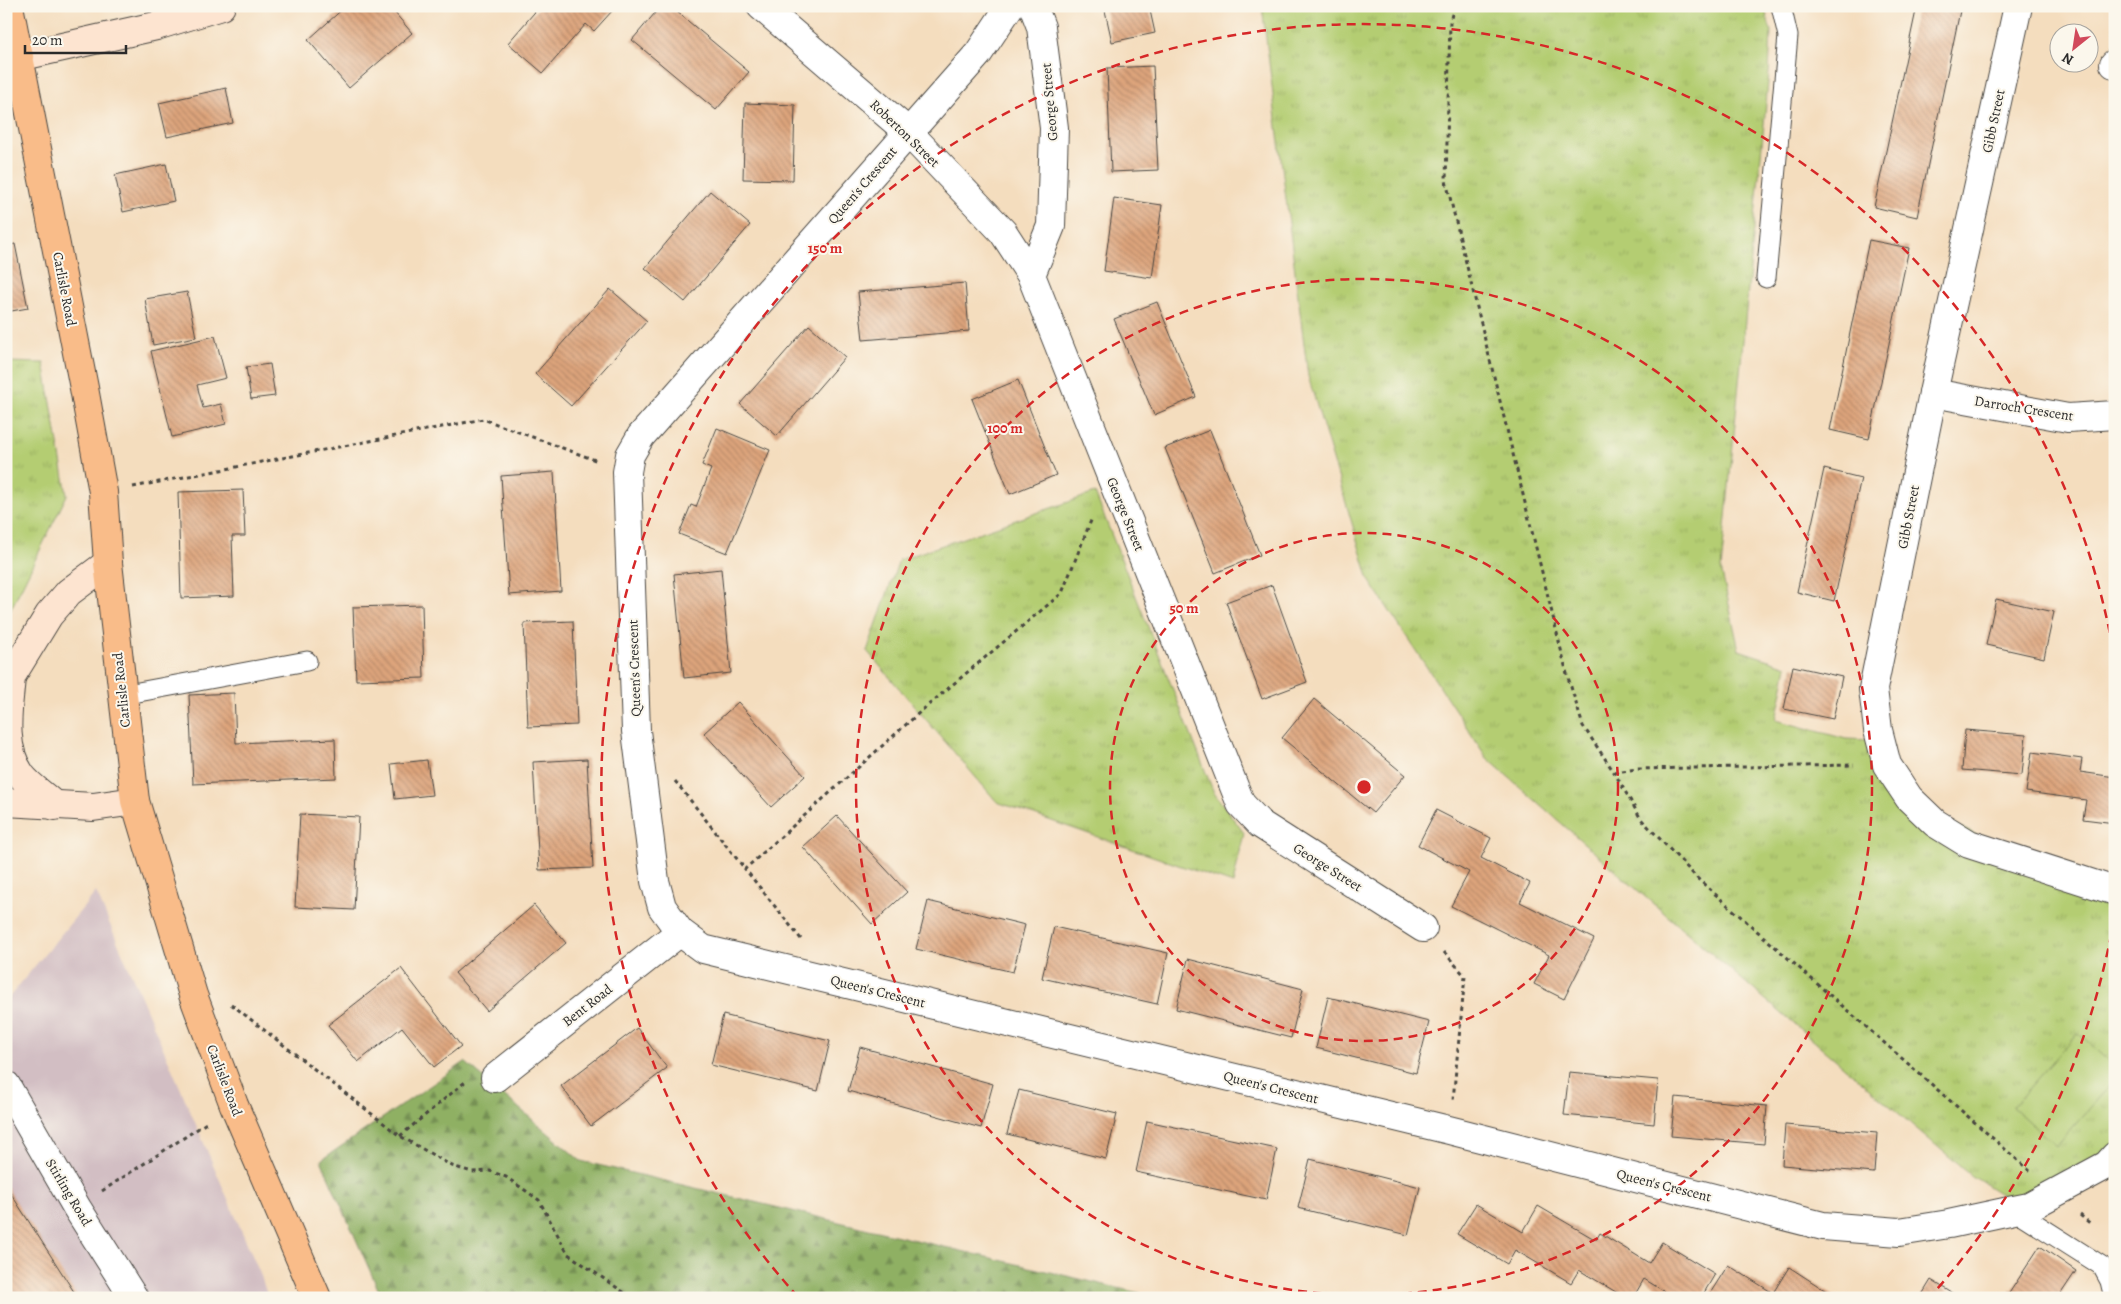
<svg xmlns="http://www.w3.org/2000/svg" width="2121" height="1304" font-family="Alegreya,serif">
	<defs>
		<pattern id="grass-tufts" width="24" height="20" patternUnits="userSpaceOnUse" patternTransform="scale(1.25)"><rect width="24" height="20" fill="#b4cd72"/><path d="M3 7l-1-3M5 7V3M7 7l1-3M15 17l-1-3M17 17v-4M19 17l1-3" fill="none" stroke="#9bb063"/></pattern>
		<pattern id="forest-firs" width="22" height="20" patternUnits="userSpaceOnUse" patternTransform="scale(1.25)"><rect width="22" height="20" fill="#8fb064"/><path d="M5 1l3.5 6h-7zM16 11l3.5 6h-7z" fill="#758f53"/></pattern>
		<pattern id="building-back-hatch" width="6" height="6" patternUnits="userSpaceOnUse" patternTransform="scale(1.25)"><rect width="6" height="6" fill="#dda47c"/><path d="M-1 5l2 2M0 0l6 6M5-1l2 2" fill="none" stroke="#b38666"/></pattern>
	</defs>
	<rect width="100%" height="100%" fill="#fbf7ec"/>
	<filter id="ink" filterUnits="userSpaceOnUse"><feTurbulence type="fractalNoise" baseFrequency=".02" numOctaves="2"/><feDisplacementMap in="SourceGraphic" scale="10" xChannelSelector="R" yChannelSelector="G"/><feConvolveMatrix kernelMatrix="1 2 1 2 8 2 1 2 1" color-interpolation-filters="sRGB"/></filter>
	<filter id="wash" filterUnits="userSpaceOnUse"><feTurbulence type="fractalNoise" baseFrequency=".0096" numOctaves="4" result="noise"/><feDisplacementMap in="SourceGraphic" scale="20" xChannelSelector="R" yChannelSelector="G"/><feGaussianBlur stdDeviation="1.12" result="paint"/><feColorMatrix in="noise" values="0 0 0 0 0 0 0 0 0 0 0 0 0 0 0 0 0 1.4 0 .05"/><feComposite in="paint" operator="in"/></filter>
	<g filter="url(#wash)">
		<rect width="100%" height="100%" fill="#f4ddbe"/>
		<polygon fill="#d2bec3" points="96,892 261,1276 268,1298 6,1298 6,1001"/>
		<g fill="url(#grass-tufts)" stroke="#707c4e">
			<polygon points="1262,6 1764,6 1771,31 1769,72 1721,569 1739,650 1787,666 1776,720 1846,739 1870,740 1904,801 2115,900 2115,1145 2015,1203 1972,1176 1643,895 1487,758 1369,580 1308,376"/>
			<polygon points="6,362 44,363 67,495 6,619"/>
			<polygon points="1095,493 1214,793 1244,833 1233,884 997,802 867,651 899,560"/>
		</g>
		<polygon fill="url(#forest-firs)" stroke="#5d6e48" points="465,1062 581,1161 1160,1298 382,1298 321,1160"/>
		<polygon fill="#b4cd72" stroke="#707c4e" points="2078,1033 2115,1066 2115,1080 2056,1146 2012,1107"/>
		<g id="blocks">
			<g fill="url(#building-back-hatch)">
				<polygon points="346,6 389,6 412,33 349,88 308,40"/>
				<polygon points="540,6 609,6 613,10 594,31 586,24 543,73 508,43"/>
				<polygon points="661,6 670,6 749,72 716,110 632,40"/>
				<polygon points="1104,6 1149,6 1155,33 1112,42"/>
				<polygon points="1917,6 1961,6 1917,217 1874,207"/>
				<polygon points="1153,66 1158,170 1111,172 1107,68"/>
				<polygon points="226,88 233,123 167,137 159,103"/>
				<polygon points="745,103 795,105 793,180 743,179"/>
				<polygon points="166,164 174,201 123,212 115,175"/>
				<polygon points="710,191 750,225 685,302 645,268"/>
				<polygon points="1114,198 1162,205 1152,278 1104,271"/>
				<polygon points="1869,240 1909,248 1869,439 1830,430"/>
				<polygon points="15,244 28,308 6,312 6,246"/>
				<polygon points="965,283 969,331 863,340 858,292"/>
				<polygon points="610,289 647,321 571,406 535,374"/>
				<polygon points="187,292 196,337 153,345 145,299"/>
				<polygon points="1157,302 1196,397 1154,415 1114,319"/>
				<polygon points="809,325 845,357 777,436 740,404"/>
				<polygon points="215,336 226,378 197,385 203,408 221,404 226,424 172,437 151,351"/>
				<polygon points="270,364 275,396 251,399 246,367"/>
				<polygon points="1018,380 1056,475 1010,494 972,399"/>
				<polygon points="717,428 770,450 727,553 679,534 691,505 696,507 711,469 702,465"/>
				<polygon points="1210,430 1260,555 1215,573 1165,448"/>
				<polygon points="1824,469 1861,478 1834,601 1797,592"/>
				<polygon points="554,472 561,591 509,595 501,476"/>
				<polygon points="243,490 245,536 232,536 234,596 181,598 178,492"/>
				<polygon points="721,569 731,673 684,678 674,574"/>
				<polygon points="1272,585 1307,682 1262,699 1226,602"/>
				<polygon points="1996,599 2054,612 2044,658 1986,645"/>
				<polygon points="422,605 424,678 356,680 353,607"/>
				<polygon points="573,621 577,725 528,727 524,623"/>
				<polygon points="1793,666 1842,677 1833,719 1784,709"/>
				<polygon points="234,693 236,743 335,739 336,778 193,784 189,695"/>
				<polygon points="1314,699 1405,775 1373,813 1282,738"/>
				<polygon points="738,702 805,776 771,807 704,733"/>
				<polygon points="1965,730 2026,735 2022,775 1962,770"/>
				<polygon points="2032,752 2082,759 2080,772 2115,777 2115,823 2083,819 2086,800 2026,792"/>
				<polygon points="587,759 593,868 539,870 533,762"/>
				<polygon points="427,760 432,795 395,799 391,764"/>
				<polygon points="1436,810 1491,838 1481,858 1530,883 1520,902 1594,939 1564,999 1534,984 1549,955 1451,906 1469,872 1418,845"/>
				<polygon points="300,814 359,817 354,910 295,907"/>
				<polygon points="837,816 907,892 872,924 803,847"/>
				<polygon points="928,901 1025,925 1013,972 916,949"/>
				<polygon points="534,905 566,943 487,1011 455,973"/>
				<polygon points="1054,927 1168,953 1157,1004 1042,978"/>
				<polygon points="1188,959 1303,989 1291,1038 1176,1009"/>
				<polygon points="401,968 461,1046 434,1067 402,1027 358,1062 328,1025"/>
				<polygon points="1328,997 1429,1022 1416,1073 1316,1048"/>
				<polygon points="723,1015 830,1041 818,1091 711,1065"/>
				<polygon points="637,1028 667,1068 591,1126 561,1086"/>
				<polygon points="860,1047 993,1084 981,1128 848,1091"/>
				<polygon points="1569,1072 1658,1080 1654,1124 1564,1115"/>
				<polygon points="1019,1090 1117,1114 1106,1159 1007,1134"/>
				<polygon points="1675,1097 1767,1106 1764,1144 1671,1136"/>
				<polygon points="1147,1121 1277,1149 1266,1200 1136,1172"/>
				<polygon points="1785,1125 1877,1133 1874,1173 1782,1165"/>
				<polygon points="1310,1159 1420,1187 1408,1235 1298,1208"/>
				<polygon points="6,1186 78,1298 6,1298"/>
				<polygon points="1476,1204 1523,1232 1538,1206 1596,1240 1600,1233 1649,1263 1662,1242 1715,1274 1701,1298 1675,1298 1644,1279 1633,1298 1626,1298 1579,1270 1571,1283 1515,1250 1507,1264 1457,1234"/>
				<polygon points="2040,1246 2076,1271 2058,1298 2006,1298"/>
				<polygon points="1728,1265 1773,1293 1789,1267 1837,1298 1714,1298 1709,1295"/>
				<polygon points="1931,1280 1960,1298 1920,1298"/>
			</g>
		</g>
	</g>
	<g filter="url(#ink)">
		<use href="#blocks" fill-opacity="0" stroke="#494641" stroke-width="1"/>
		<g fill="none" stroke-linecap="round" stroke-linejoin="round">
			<g stroke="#494641" stroke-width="21">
				<g id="lane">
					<polyline points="1766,278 1788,36 1781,6"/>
					<polyline points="122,695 307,661"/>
					<polyline points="2014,1210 2102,1266 2110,1281 2114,1298"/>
				</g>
			</g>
			<g stroke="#494641" stroke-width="30">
				<g id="street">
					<polyline points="761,6 908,132 1003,232 1031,275"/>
					<polyline points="1010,6 978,54 641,436 630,455 627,472 636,731 655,881 662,907 680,932 703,949 1449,1130 1823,1226 1899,1232 1949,1224 2014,1210 2029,1207 2107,1165 2115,1156"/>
					<polyline points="1033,6 1041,27 1054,128 1051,226 1031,275 1241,804 1260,824 1423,928"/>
					<polyline points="2018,6 1933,393 1873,689 1878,730 1887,765 1909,798 1935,823 1969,844 2115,891"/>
					<polyline points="2114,64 2115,64"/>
					<polyline points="1933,393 2068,418 2115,415"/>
					<polyline points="495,1078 680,932"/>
					<polyline points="6,1085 77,1208 134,1298"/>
				</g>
			</g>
			<g stroke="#494641" stroke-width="30">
				<g id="secondary">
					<polyline points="18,57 156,26 221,6"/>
					<path d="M11 678C8 710 1 746 21 775 29 786 45 796 55 806"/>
					<polyline points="6,685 49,615 69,592 108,563"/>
					<polyline points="6,802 93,807 135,801"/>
				</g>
			</g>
			<g stroke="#494641" stroke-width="30">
				<polyline id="primary" points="9,6 84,388 103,492 108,563 135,801 193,995 234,1105 317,1298"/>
			</g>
			<g stroke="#494641" stroke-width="3" stroke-dasharray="4 4" stroke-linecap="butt">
				<polyline points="1454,6 1450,22 1446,181 1567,674 1583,726 1614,772 1641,819 1698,879 2030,1171"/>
				<polyline points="133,487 483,419 598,461"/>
				<polyline points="1614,772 1637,769 1854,765"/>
				<polyline points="675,781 745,869"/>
				<polyline points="801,939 745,869 920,712 1062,593 1092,518"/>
				<polyline points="1444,952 1465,976 1453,1100"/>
				<polyline points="231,1004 400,1136 452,1166 472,1172 490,1171 506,1177 539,1200 568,1254 632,1298"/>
				<polyline points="400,1136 465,1082"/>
				<polyline points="102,1191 208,1122"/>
				<polyline points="2080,1215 2092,1225"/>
			</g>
			<use href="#lane" stroke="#fff" stroke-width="19"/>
			<use href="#street" stroke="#fff" stroke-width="28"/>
			<use href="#secondary" stroke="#fde4d0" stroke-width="28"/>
			<use href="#primary" stroke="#f9bc89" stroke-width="28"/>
		</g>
	</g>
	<g fill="none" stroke="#d62828" stroke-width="2.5" stroke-dasharray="9 6">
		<circle cx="1364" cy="787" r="254"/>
		<circle cx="1364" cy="787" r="508"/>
		<path d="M2114 919A762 762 0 0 1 1930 1297M798 1297A762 762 0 1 1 2114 655"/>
	</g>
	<g text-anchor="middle" stroke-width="4" stroke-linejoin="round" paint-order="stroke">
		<g font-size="14" fill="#2b2b2b" stroke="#fbf7ec">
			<text transform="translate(1049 102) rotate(-95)" y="5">George Street</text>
			<text transform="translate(1993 121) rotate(-78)" y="5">Gibb Street</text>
			<text transform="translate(905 133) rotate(44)" y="5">Roberton Street</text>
			<text transform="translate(862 185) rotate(-49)" y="5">Queen's Crescent</text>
			<text transform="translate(65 289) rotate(79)" y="5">Carlisle Road</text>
			<text transform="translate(2024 408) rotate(9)" y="5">Darroch Crescent</text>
			<text transform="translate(1126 514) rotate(68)" y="5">George Street</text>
			<text transform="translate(1908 517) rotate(-79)" y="5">Gibb Street</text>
			<text transform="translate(634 668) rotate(-92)" y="5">Queen's Crescent</text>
			<text transform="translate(121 690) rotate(-96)" y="5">Carlisle Road</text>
			<text transform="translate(1328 867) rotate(32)" y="5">George Street</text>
			<text transform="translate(878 991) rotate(14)" y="5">Queen's Crescent</text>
			<text transform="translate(587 1005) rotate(-38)" y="5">Bent Road</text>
			<text transform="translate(225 1080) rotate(69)" y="5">Carlisle Road</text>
			<text transform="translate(1271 1087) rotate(14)" y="5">Queen's Crescent</text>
			<text transform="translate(1664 1185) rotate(14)" y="5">Queen's Crescent</text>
			<text transform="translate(69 1192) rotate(59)" y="5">Stirling Road</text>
		</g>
	</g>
	<circle cx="1364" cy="787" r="8" fill="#d62828" stroke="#fbf7ec" stroke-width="2.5"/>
	<g font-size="15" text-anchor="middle" font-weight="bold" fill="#d62828" stroke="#fbf7ec" stroke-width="4" stroke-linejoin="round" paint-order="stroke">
		<text x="825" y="253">150 m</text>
		<text x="1005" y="433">100 m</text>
		<text x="1184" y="613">50 m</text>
	</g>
	<rect width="2121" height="1304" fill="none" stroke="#fbf7ec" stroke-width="25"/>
	<g transform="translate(2074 48) rotate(210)"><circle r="24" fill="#fbf7ec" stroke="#a8a59f"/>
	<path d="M0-4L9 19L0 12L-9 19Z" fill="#d1495b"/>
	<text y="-8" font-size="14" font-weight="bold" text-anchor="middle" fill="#2b2b2b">N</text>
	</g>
	<path d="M25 45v8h101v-8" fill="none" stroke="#2b2b2b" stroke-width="2.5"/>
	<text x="32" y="45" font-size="15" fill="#2b2b2b" stroke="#fbf7ec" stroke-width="4" paint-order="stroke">20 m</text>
</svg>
